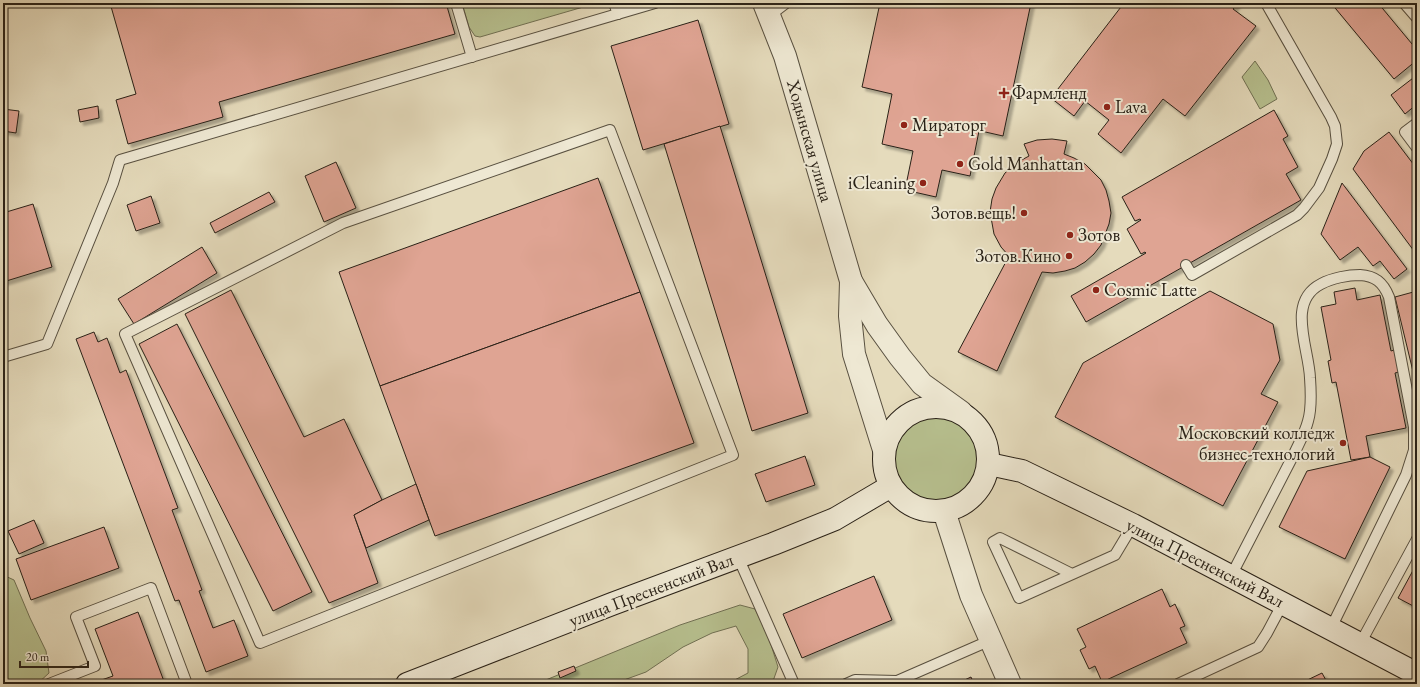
<svg xmlns="http://www.w3.org/2000/svg" width="1420" height="687" font-family="'EB Garamond',serif">
	<defs>
		<filter id="shadow"><feDropShadow dx="3.5" dy="3.5" stdDeviation="1" flood-color="#0004"/></filter>
	</defs>
	<rect width="100%" height="100%" fill="#e5dbbc"/>
	<filter id="stains"><feTurbulence type="fractalNoise" baseFrequency=".005" numOctaves="4"/><feColorMatrix values="0 0 0 0 .2 0 0 0 0 .09 0 0 0 0 .02 0 0 0 .5 -.17"/></filter>
	<radialGradient id="worn" r=".72"><stop offset=".6" stop-color="#630" stop-opacity="0"/><stop offset="1" stop-color="#630" stop-opacity=".3"/></radialGradient>
	<g fill="#b7c08f" stroke="#707053">
		<polygon points="462,3 597,3 480,37 475,36 469,27"/>
		<polygon points="1255,61 1268,80 1277,99 1260,109 1242,77"/>
		<circle cx="935" cy="459" r="45"/>
		<polygon points="3,575 14,580 30,618 46,651 49,673 37,684 3,684"/>
		<polygon points="740,605 755,609 768,635 778,667 772,684 727,684 748,673 748,649 736,626 712,633 683,647 646,672 613,684 536,684 680,625"/>
	</g>
	<g fill="#dfa493" stroke="#292117" filter="url(#shadow)">
		<polygon points="110,3 446,3 455,34 219,102 223,117 128,144 116,100 136,94"/>
		<polygon points="880,3 1031,3 1003,136 981,131 982,126 980,126 970,176 942,170 936,197 905,190 913,151 882,144 892,94 862,87"/>
		<polygon points="1124,3 1238,3 1233,9 1256,26 1185,116 1163,99 1121,153 1098,134 1109,120 1085,101 1074,116 1051,98"/>
		<polygon points="1331,3 1378,3 1417,50 1417,60 1394,79"/>
		<polygon points="698,20 729,124 643,150 611,46"/>
		<polygon points="1417,75 1417,104 1405,114 1391,95"/>
		<polygon points="98,106 99,118 80,122 78,110"/>
		<polygon points="3,109 19,111 16,133 3,131"/>
		<polygon points="1274,110 1288,136 1283,139 1298,167 1286,174 1301,200 1086,322 1071,296 1146,253 1145,252 1141,254 1127,229 1141,220 1140,219 1135,221 1122,197"/>
		<polygon points="720,126 808,413 752,431 664,144"/>
		<polygon points="1389,132 1417,169 1417,255 1353,169 1364,151"/>
		<polygon points="1052,139 1067,141 1064,154 1074,158 1085,164 1101,180 1106,190 1109,201 1111,213 1109,224 1101,245 1094,254 1085,262 1075,268 1065,271 1053,273 1042,272 997,371 958,352 1009,256 1001,247 994,234 990,212 992,199 996,188 1005,173 1018,162 1029,156 1024,144 1037,140"/>
		<polygon points="336,162 356,208 324,222 305,176"/>
		<polygon points="598,178 640,292 380,386 339,272"/>
		<polygon points="1342,183 1407,269 1394,279 1380,261 1373,266 1358,247 1340,260 1321,234"/>
		<polygon points="269,192 275,202 215,233 210,223"/>
		<polygon points="151,196 160,223 136,231 127,205"/>
		<polygon points="33,204 52,267 3,282 3,213"/>
		<polygon points="202,247 217,273 134,324 118,299"/>
		<polygon points="1355,288 1357,300 1380,295 1391,351 1394,350 1399,372 1395,373 1406,428 1366,436 1370,457 1351,460 1336,382 1332,383 1328,361 1331,360 1321,307 1336,304 1334,292"/>
		<polygon points="231,290 304,437 344,419 382,500 354,515 378,583 329,603 185,314"/>
		<polygon points="1210,291 1273,324 1280,360 1261,394 1278,402 1223,506 1055,417 1083,363"/>
		<polygon points="1417,291 1417,388 1395,297"/>
		<polygon points="640,292 694,443 435,536 380,386"/>
		<polygon points="177,324 312,592 273,611 139,344"/>
		<polygon points="94,332 98,342 107,338 120,373 126,370 178,508 172,510 202,590 199,591 213,628 234,620 248,656 206,672 179,600 175,601 76,339"/>
		<polygon points="805,456 815,485 766,502 755,474"/>
		<polygon points="1370,457 1390,467 1345,559 1279,527 1307,471"/>
		<polygon points="416,484 429,520 366,548 354,515 382,500"/>
		<polygon points="34,520 44,543 19,554 8,531"/>
		<polygon points="104,527 119,568 31,600 16,559"/>
		<polygon points="1417,563 1417,608 1398,598"/>
		<polygon points="874,576 892,620 802,658 783,614"/>
		<polygon points="1162,589 1170,607 1175,604 1185,626 1180,628 1187,643 1102,682 1095,666 1089,669 1080,650 1086,647 1077,629"/>
		<polygon points="138,612 165,684 90,684 113,676 95,629"/>
		<polygon points="574,666 576,671 560,678 558,672"/>
		<polygon points="1322,673 1328,684 1299,684"/>
		<polygon points="971,677 974,684 956,684"/>
	</g>
	<g fill="none" stroke-linecap="round" stroke-linejoin="round">
		<g stroke="#585040" stroke-width="12">
			<g id="service">
				<polyline points="456,3 472,57"/>
				<polyline points="614,3 618,14"/>
				<polyline points="1404,3 1417,18"/>
				<polyline points="769,16 786,3"/>
				<polyline points="1417,123 1405,132 1417,148"/>
				<polygon points="610,130 733,455 260,643 125,334 343,223"/>
				<polyline points="1186,265 1192,275 1297,215 1304,208 1319,188 1332,159 1337,144 1335,126 1331,117 1266,3"/>
				<polyline points="3,357 47,344 113,183 120,160 655,3"/>
				<polyline points="738,557 794,684"/>
				<polyline points="1072,574 1000,538 993,542 1019,598 1115,555 1133,525"/>
				<path d="M1231 576 1294 454C1299 443 1305 433 1308 421 1312 408 1311 392 1310 378 1309 348 1286 302 1321 284 1332 278 1348 275 1360 275 1375 276 1383 282 1389 297L1414 427V450L1406 475 1331 628"/>
				<polyline points="1360,644 1417,539"/>
				<polyline points="49,684 95,666 76,617 151,588 187,684"/>
				<polyline points="846,684 855,680 897,681"/>
				<polyline points="899,684 897,681 991,640"/>
				<polyline points="1178,684 1258,647 1267,633 1283,603"/>
			</g>
		</g>
		<g stroke="#585040" stroke-width="24">
			<g id="tertiary">
				<polyline points="764,3 785,56 851,281 877,325 900,357 922,384 961,412"/>
				<polyline points="851,281 850,316 854,354 884,450"/>
				<polyline points="944,511 971,595 1010,684"/>
			</g>
		</g>
		<g stroke="#292117" stroke-width="24">
			<g id="secondary">
				<circle cx="936" cy="459" r="52"/>
				<polyline points="989,464 1022,471 1133,525 1417,674"/>
				<polyline points="407,684 612,604 773,544 835,519 891,486"/>
			</g>
		</g>
		<use href="#service" stroke="#eee8d3" stroke-width="10"/>
		<use href="#tertiary" stroke="#eee8d3" stroke-width="22"/>
		<use href="#secondary" stroke="#eee8d3" stroke-width="22"/>
	</g>
	<g fill="#8f2418" stroke="#eee8d3" stroke-width="1.5">
		<path d="M1002 87h4v4h4v4h-4v4h-4v-4h-4v-4h4z"/>
		<circle cx="1107" cy="107" r="4"/>
		<circle cx="904" cy="125" r="4"/>
		<circle cx="960" cy="164" r="4"/>
		<circle cx="923" cy="183" r="4"/>
		<circle cx="1024" cy="213" r="4"/>
		<circle cx="1070" cy="235" r="4"/>
		<circle cx="1069" cy="256" r="4"/>
		<circle cx="1096" cy="290" r="4"/>
		<circle cx="1343" cy="443" r="4"/>
	</g>
	<g text-anchor="middle" stroke-width="4" stroke-linejoin="round" paint-order="stroke">
		<g font-size="18" fill="#292117" stroke="#eee8d3" text-anchor="start">
			<text x="1012" y="99">Фармленд</text>
			<text x="1115" y="113">Lava</text>
			<text x="912" y="131">Мираторг</text>
			<text x="968" y="170">Gold Manhattan</text>
			<text x="915" y="189" text-anchor="end">iCleaning</text>
			<text x="1016" y="219" text-anchor="end">Зотов.вещь!</text>
			<text x="1078" y="241">Зотов</text>
			<text x="1061" y="262" text-anchor="end">Зотов.Кино</text>
			<text x="1104" y="296">Cosmic Latte</text>
			<text x="1335" y="439" text-anchor="end">Московский колледж<tspan x="1335" dy="21">бизнес-технологий</tspan></text>
		</g>
		<g font-size="18" fill="#292117" stroke="#eee8d3">
			<text transform="translate(810 141) rotate(74)" y="6">Ходынская улица</text>
			<text transform="translate(1205 563) rotate(27)" y="6">улица Пресненский Вал</text>
			<text transform="translate(651 590) rotate(-21)" y="6">улица Пресненский Вал</text>
		</g>
	</g>
	<rect width="1420" height="687" fill="none" stroke="#e5dbbc" stroke-width="16"/>
	<rect x="4" y="4" width="1412" height="679" fill="none" stroke="#292117" stroke-width="2"/>
	<rect x="8" y="8" width="1404" height="671" fill="none" stroke="#292117"/>
	<path d="M20 661v6h68v-6" fill="none" stroke="#292117" stroke-width="2"/>
	<text x="26" y="661" font-size="12" fill="#292117" stroke="#eee8d3" stroke-width="3" paint-order="stroke">20 m</text>
	<rect width="100%" height="100%" filter="url(#stains)"/>
	<rect width="100%" height="100%" fill="url(#worn)"/>
</svg>
